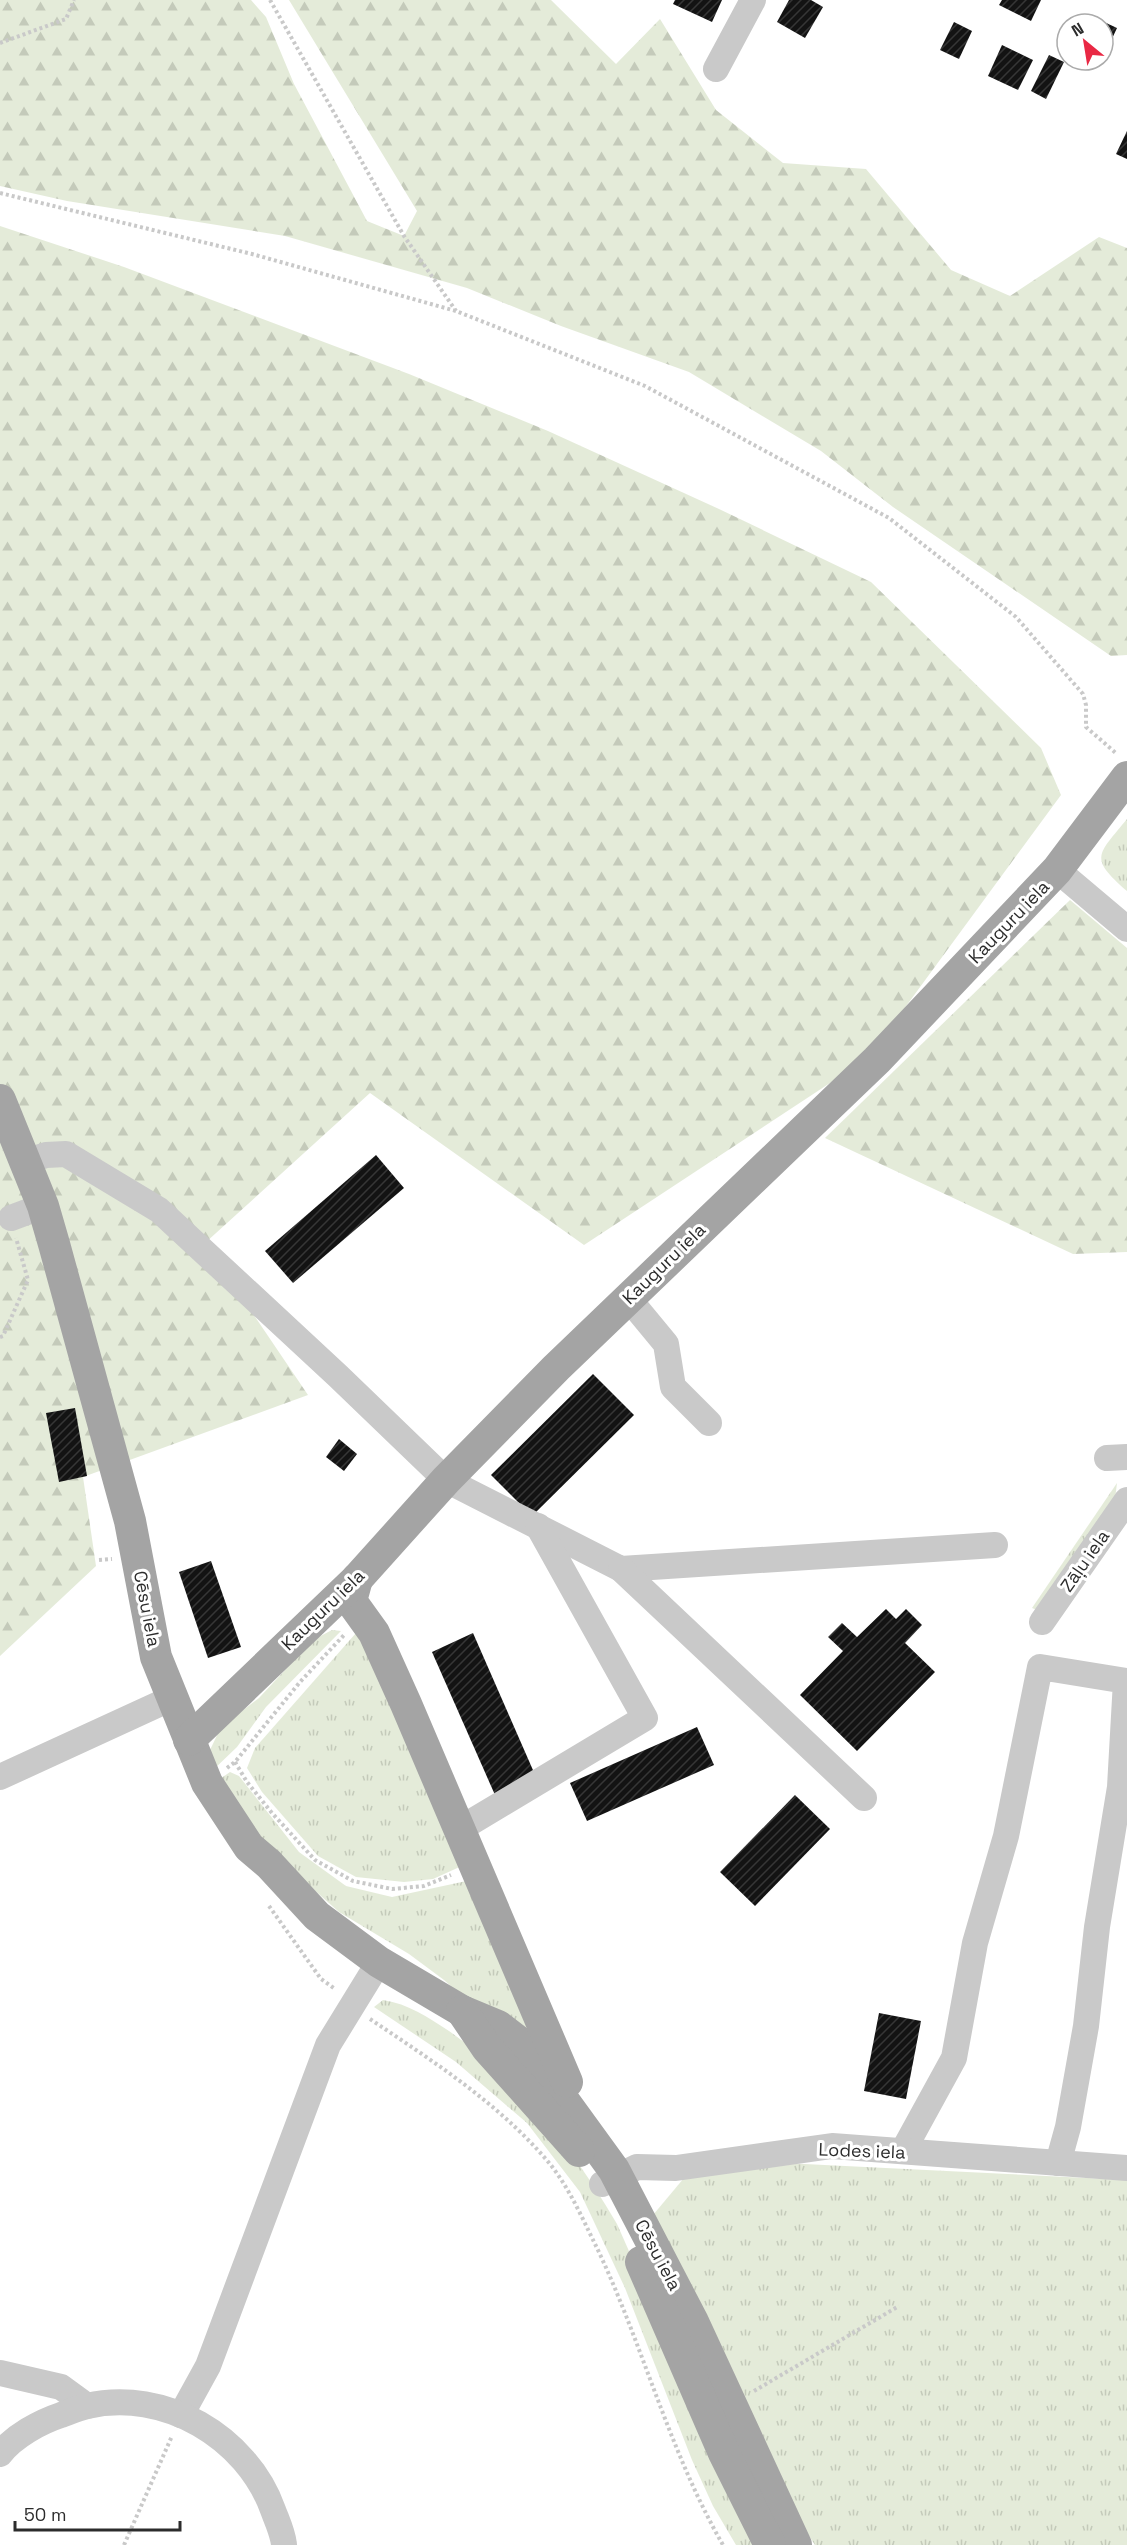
<svg xmlns="http://www.w3.org/2000/svg" width="1127" height="2545" font-family="'Space Grotesk',sans-serif">
	<defs>
		<pattern id="grass-tufts" width="24" height="20" patternUnits="userSpaceOnUse" patternTransform="scale(1.5)"><rect width="24" height="20" fill="#e4ebd9"/><path d="M3 7l-1-3M5 7V3M7 7l1-3M15 17l-1-3M17 17v-4M19 17l1-3" fill="none" stroke="#c4caba"/></pattern>
		<pattern id="forest-firs" width="22" height="20" patternUnits="userSpaceOnUse" patternTransform="scale(1.5)"><rect width="22" height="20" fill="#e4ebd9"/><path d="M5 1l3.5 6h-7zM16 11l3.5 6h-7z" fill="#c4caba"/></pattern>
		<pattern id="building-hatch" width="6" height="6" patternUnits="userSpaceOnUse" patternTransform="scale(1.5)"><rect width="6" height="6" fill="#131313"/><path d="M-1 1l2-2M0 6l6-6M5 7l2-2" fill="none" stroke="#363636"/></pattern>
	</defs>
	<rect width="100%" height="100%" fill="#fff"/>
	<g fill="url(#grass-tufts)">
		<path d="M1127 819V891C1088 857 1098 855 1127 819Z"/>
		<polygon points="1117,1483 1115,1499 1037,1610 1032,1608"/>
		<polygon points="332,1630 341,1631 266,1707 237,1747 211,1772 210,1750 221,1727 259,1698 313,1640"/>
		<polygon points="356,1633 367,1639 464,1865 433,1879 404,1882 356,1877 318,1856 262,1792 247,1768 255,1748"/>
		<polygon points="230,1772 239,1776 299,1852 346,1886 392,1897 471,1880 537,2035 480,2012 444,1980 409,1954 339,1912 276,1856 217,1781"/>
		<path d="M383 2000C409 2004 427 2017 449 2031 519 2080 574 2150 617 2224L759 2545H736L713 2506 692 2460 625 2288 580 2192 527 2123 456 2062 374 2007Z"/>
		<polygon points="784,2163 1127,2180 1127,2545 815,2545 787,2502 653,2215 684,2178"/>
	</g>
	<g fill="url(#forest-firs)">
		<polygon points="0,0 251,0 266,17 294,84 367,221 404,236 417,211 289,0 551,0 616,64 660,19 716,110 783,163 866,169 951,270 1010,296 1099,237 1127,248 1127,655 1111,656 893,507 821,451 689,372 561,326 467,288 285,236 67,201 0,186"/>
		<polygon points="0,226 124,267 409,374 548,431 719,509 871,582 1041,748 1061,795 868,1058 584,1245 370,1093 205,1243 308,1395 83,1477 96,1566 0,1656"/>
		<polygon points="1070,900 1127,948 1127,1252 1073,1254 825,1138"/>
	</g>
	<g fill="url(#building-hatch)">
		<polygon points="675,0 722,0 712,22 673,4"/>
		<polygon points="789,0 811,0 823,7 805,38 777,22"/>
		<polygon points="1002,0 1041,0 1031,21 999,5"/>
		<polygon points="1087,14 1117,28 1103,58 1103,24 1082,24"/>
		<polygon points="954,22 972,31 959,59 940,50"/>
		<polygon points="1002,45 1033,60 1018,90 988,76"/>
		<polygon points="1049,55 1064,62 1046,99 1031,91"/>
		<polygon points="1127,131 1127,159 1116,154"/>
		<polygon points="376,1155 404,1188 293,1283 265,1251"/>
		<polygon points="593,1374 634,1415 532,1516 491,1475"/>
		<polygon points="75,1408 87,1476 59,1482 46,1413"/>
		<polygon points="339,1439 357,1454 344,1471 326,1457"/>
		<polygon points="211,1561 241,1647 208,1658 179,1572"/>
		<polygon points="886,1609 896,1619 906,1609 922,1625 905,1643 935,1672 857,1751 800,1695 843,1651 828,1637 842,1623 857,1637"/>
		<polygon points="473,1633 536,1777 495,1795 432,1652"/>
		<polygon points="697,1727 714,1765 587,1821 570,1783"/>
		<polygon points="795,1795 830,1829 755,1906 720,1872"/>
		<polygon points="879,2013 921,2021 906,2099 864,2091"/>
	</g>
	<g fill="none" stroke-linecap="round" stroke-linejoin="round">
		<g stroke="#c9c9c9" stroke-width="4" stroke-dasharray="3 3" stroke-linecap="butt">
			<polyline points="270,0 404,236 456,311"/>
			<polyline points="0,43 66,19 74,0"/>
			<polyline points="0,193 252,254 456,311 645,386 889,518 1016,617 1083,694 1086,705 1086,727 1117,754"/>
			<polyline points="0,1337 3,1336 28,1280 16,1238"/>
			<polyline points="99,1560 112,1559"/>
			<polyline points="235,1762 247,1782 272,1813 315,1860 353,1881 392,1889 424,1886 451,1875"/>
			<polyline points="227,1768 235,1762 300,1682 345,1634"/>
			<polyline points="269,1906 321,1979 335,1989"/>
			<path d="M370 2019C434 2062 500 2104 550 2164 570 2189 583 2220 597 2248 643 2345 669 2451 723 2545"/>
			<polyline points="754,2391 899,2306"/>
			<polyline points="124,2545 172,2436"/>
		</g>
		<g stroke="#c9c9c9" stroke-width="26">
			<polyline points="716,69 753,0"/>
			<polyline points="1057,870 1127,929"/>
			<polyline points="25,1162 46,1155 66,1154 159,1210 338,1376 446,1480 621,1569 995,1545"/>
			<polyline points="11,1218 43,1206"/>
			<polyline points="628,1298 666,1344 673,1387 709,1423"/>
			<polyline points="1107,1458 1127,1457"/>
			<polyline points="621,1569 864,1798"/>
			<polyline points="1042,1622 1127,1500"/>
			<polyline points="0,1777 172,1698"/>
			<polyline points="458,1830 645,1718 538,1526"/>
			<polyline points="903,2151 954,2058 975,1943 1006,1836 1040,1667 1126,1681 1120,1787 1097,1927 1086,2026 1068,2127 1058,2163"/>
			<polyline points="602,2184 637,2167 676,2168 832,2146 1127,2168"/>
			<polyline points="0,2373 61,2387 87,2406"/>
			<polyline points="181,2415 208,2366 328,2045 379,1962"/>
			<path d="M0 2454C14 2436 40 2422 61 2415 69 2412 78 2408 87 2406 164 2388 247 2437 273 2510 277 2521 283 2533 284 2545"/>
		</g>
		<g stroke="#a4a4a4" stroke-width="32">
			<polyline points="0,1100 43,1206 54,1244 130,1521 156,1657 207,1783 249,1847 269,1864 317,1916 379,1962 462,2011 498,2026 524,2046 614,2170 693,2322 796,2545"/>
			<polyline points="357,1579 351,1601 374,1633 406,1704 567,2082"/>
			<polyline points="189,1740 357,1579 446,1480 556,1368 877,1060 1057,870 1127,777"/>
			<polyline points="462,2011 487,2048 579,2151"/>
			<polyline points="641,2262 724,2453 770,2545"/>
		</g>
	</g>
	<g text-anchor="middle" stroke-width="6" stroke-linejoin="round" paint-order="stroke">
		<g font-size="18" fill="#2c2c2c" stroke="#fff">
			<text transform="translate(1009 922) rotate(-46)" y="6">Kauguru iela</text>
			<text transform="translate(664 1264) rotate(-44)" y="6">Kauguru iela</text>
			<text transform="translate(1085 1561) rotate(-55)" y="6">Zāļu iela</text>
			<text transform="translate(147 1609) rotate(79)" y="6">Cēsu iela</text>
			<text transform="translate(323 1610) rotate(-44)" y="6">Kauguru iela</text>
			<text transform="translate(862 2151) rotate(2)" y="6">Lodes iela</text>
			<text transform="translate(658 2255) rotate(62)" y="6">Cēsu iela</text>
		</g>
	</g>
	<g transform="translate(1085 42) rotate(330)"><circle r="28" fill="#ffffff" stroke="#ababab" stroke-width="1.5"/>
	<path d="M0-4.5L10 22L0 15L-10 22Z" fill="#e92844"/>
	<text y="-9" font-size="16" font-weight="bold" text-anchor="middle" fill="#2c2c2c">N</text>
	</g>
	<path d="M15 2521v9h165v-9" fill="none" stroke="#2c2c2c" stroke-width="3"/>
	<text x="24" y="2521" font-size="18" fill="#2c2c2c" stroke="#ffffff" stroke-width="4.5" paint-order="stroke">50 m</text>
</svg>
